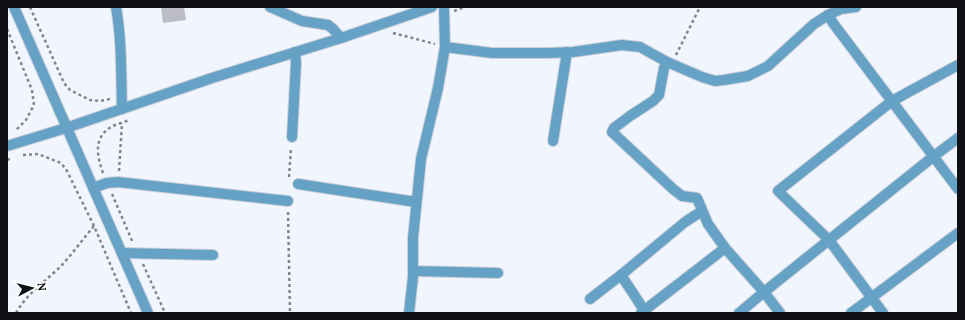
<svg xmlns="http://www.w3.org/2000/svg" width="965" height="320" font-family="Lora,serif">
	<rect width="100%" height="100%" fill="#f1f6fe"/>
	<polygon fill="#bcbcc8" points="161,7 184,7 186,20 163,23"/>
	<g fill="none" stroke-linecap="round" stroke-linejoin="round">
		<g stroke="#cdd1d9" stroke-width="12">
			<g id="minor">
				<polyline points="14,7 148,313"/>
				<path d="M116 7C122 41 121 75 122 109"/>
				<polyline points="270,7 302,21 328,25 333,29 341,38"/>
				<polyline points="828,15 833,23 958,189"/>
				<polyline points="445,47 492,53 548,53 573,52 622,45 640,47 667,62 702,77 715,81 724,80 748,76 768,66 814,24 828,15 841,9 856,7"/>
				<polyline points="667,62 664,68 659,95 653,101 630,116 614,128 612,132 673,189 682,196 697,198 708,224 725,248 764,292 934,156 958,138"/>
				<polyline points="292,137 296,63 295,52"/>
				<polyline points="553,141 567,52"/>
				<polyline points="7,146 66,128 212,78 341,38 432,7"/>
				<polyline points="298,184 416,202"/>
				<polyline points="93,188 107,183 118,182 288,201"/>
				<polyline points="122,253 213,255"/>
				<polyline points="413,271 498,273"/>
				<polyline points="621,275 685,222 702,211"/>
				<polyline points="590,299 621,275 646,313"/>
				<polyline points="409,313 413,277 413,238 421,159 438,88 445,47 444,7"/>
				<polyline points="641,313 725,248"/>
				<polyline points="739,313 764,292 780,313"/>
				<polyline points="851,313 958,233"/>
				<polyline points="883,313 829,240 778,191 892,101 958,65"/>
			</g>
		</g>
		<g stroke="#82858b" stroke-width="2.5" stroke-dasharray="3 3" stroke-linecap="butt">
			<polyline points="30,7 64,83 70,90 90,100 100,101 110,99"/>
			<polyline points="454,11 465,7"/>
			<polyline points="7,29 32,90 34,105 26,120 15,131"/>
			<polyline points="393,33 435,44"/>
			<polyline points="676,55 700,7"/>
			<polyline points="23,155 38,154 61,163 67,171 94,226 131,313"/>
			<polyline points="7,160 12,158"/>
			<polyline points="119,171 122,123"/>
			<path d="M103 173C97 156 93 138 111 127 116 124 123 123 129 120"/>
			<polyline points="289,177 291,148"/>
			<polyline points="112,194 133,243"/>
			<polyline points="288,212 290,313"/>
			<polyline points="143,264 165,313"/>
			<path d="M16 313C26 295 43 283 58 269 71 256 82 240 94 226"/>
		</g>
		<use href="#minor" stroke="#66a2c6" stroke-width="10"/>
	</g>
	<rect width="965" height="320" fill="none" stroke="#0f1114" stroke-width="16"/>
	<g transform="translate(32 288) rotate(83)" stroke="#ffffff" stroke-width="3" paint-order="stroke">
	<path d="M0-3L7 15L0 10L-7 15Z" fill="#0f1114"/>
	<text y="-6" font-size="11" font-weight="bold" text-anchor="middle" fill="#0f1114">N</text>
	</g>
</svg>
